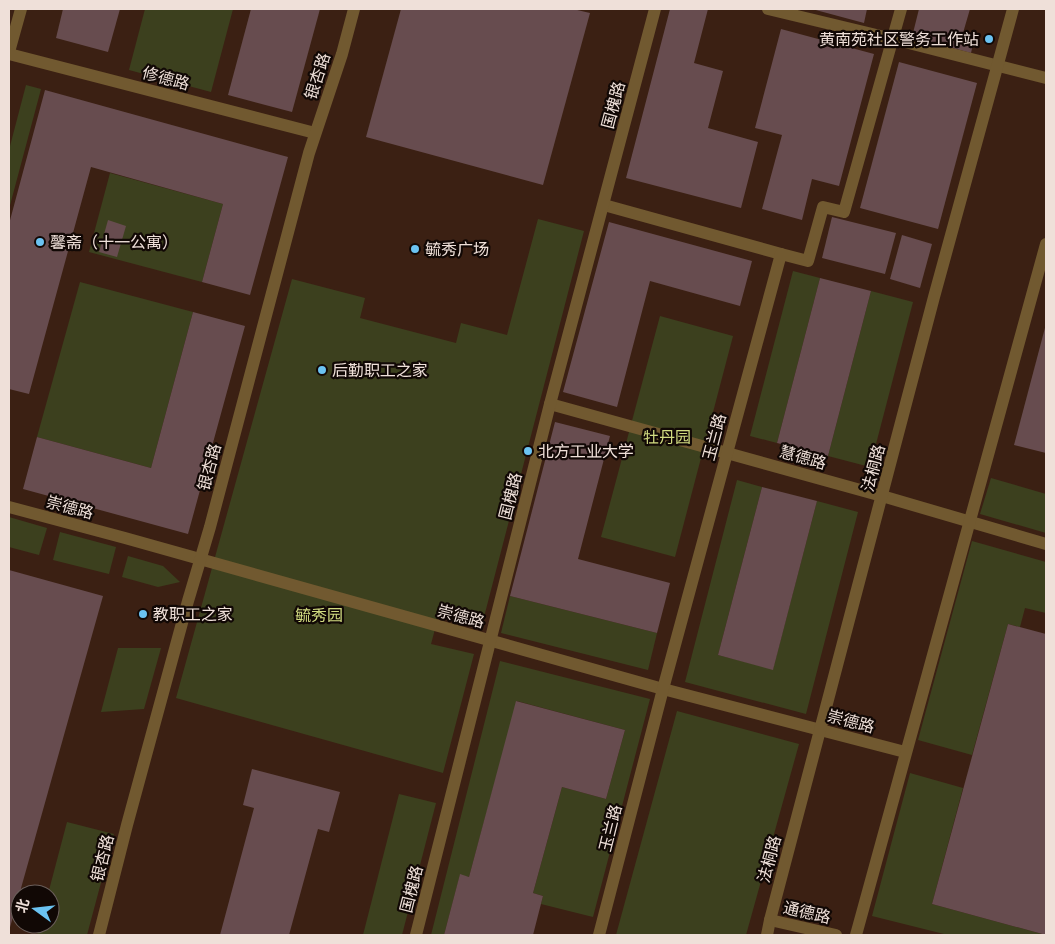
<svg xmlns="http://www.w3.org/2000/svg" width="1055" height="944" font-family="'IBM Plex Sans','Noto Sans SC',sans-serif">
	<rect width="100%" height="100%" fill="#301b11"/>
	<path fill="#3b2013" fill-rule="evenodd" d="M9 9H1046V935H9ZM20 894H50V924H20Z"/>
	<g fill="#3c401e">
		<polygon points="145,9 233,9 211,92 129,70"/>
		<polygon points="26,85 41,89 9,209 9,150"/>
		<polygon points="110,173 223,204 202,282 89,252"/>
		<polygon points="538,219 584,231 484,617 441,607 431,644 474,654 443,773 176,698 292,279 365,298 360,318 456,343 461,323 507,335"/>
		<polygon points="793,271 820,278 777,443 750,436"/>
		<polygon points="80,282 193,312 151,468 37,437"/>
		<polygon points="871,291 913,302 870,467 828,456"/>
		<polygon points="660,316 733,336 675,557 601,537"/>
		<polygon points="991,478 1046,494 1046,533 980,514"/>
		<polygon points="737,480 762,487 718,655 773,669 817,501 858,512 806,714 685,682"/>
		<polygon points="9,517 47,528 39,555 9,547"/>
		<polygon points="60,532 116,547 109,574 53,560"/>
		<polygon points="972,541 1046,562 1046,613 1025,608 1020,627 1008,624 972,755 918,740"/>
		<polygon points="128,556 163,566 180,582 158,587 122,577"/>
		<polygon points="510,596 657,633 648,670 501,633"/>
		<polygon points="118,648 161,648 144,709 101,712"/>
		<polygon points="500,661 650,699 593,917 541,904 543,896 533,893 562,787 606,799 625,730 517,701 469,877 460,875 444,935 431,935"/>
		<polygon points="677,711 799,744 746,935 616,935"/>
		<polygon points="910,773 963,788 932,904 1046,935 948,935 872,916"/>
		<polygon points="399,794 436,803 402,935 363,935"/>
		<polygon points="67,822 114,834 87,935 37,935 40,924 50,924 50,894 48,894"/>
	</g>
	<g fill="#674c4f">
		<polygon points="63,9 120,9 108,52 56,38"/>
		<polygon points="251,9 320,9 292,112 228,95"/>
		<polygon points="401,9 573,9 590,13 543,185 366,137"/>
		<polygon points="670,9 708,9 694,63 723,71 708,128 758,142 741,208 626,178"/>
		<polygon points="812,9 867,9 864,23"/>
		<polygon points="919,9 970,9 963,33 975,36 971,53 912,37"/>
		<polygon points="781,29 874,54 839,186 812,179 802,220 762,209 782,135 755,128"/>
		<polygon points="899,62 977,83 938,229 860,208"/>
		<polygon points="45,90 288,157 250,295 202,282 223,204 91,167 29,394 9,389 9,224"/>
		<polygon points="832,217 896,233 885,274 822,258"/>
		<polygon points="108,220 126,226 117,257 99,252"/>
		<polygon points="609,222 752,261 740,306 650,281 617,407 563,392"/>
		<polygon points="902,235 932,244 920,288 890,279"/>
		<polygon points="820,278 871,291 828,456 777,443"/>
		<polygon points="193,312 245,326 188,534 23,489 37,437 151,468"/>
		<polygon points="1046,324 1046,453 1014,445"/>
		<polygon points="555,422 610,436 578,559 670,583 657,633 510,596"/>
		<polygon points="762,487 817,501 773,670 718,655"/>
		<polygon points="9,570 103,596 9,931"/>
		<polygon points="1008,624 1046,634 1046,935 932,904"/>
		<polygon points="516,701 625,730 606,799 562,787 533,893 543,896 533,935 444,935 460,874 469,877"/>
		<polygon points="252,769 340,792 329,832 318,829 289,935 220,935 254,808 243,805"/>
	</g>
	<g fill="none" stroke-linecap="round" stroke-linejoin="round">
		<g stroke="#715930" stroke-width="12">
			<polyline points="768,9 893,39 1046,78"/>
			<polyline points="9,52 21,9"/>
			<polyline points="9,54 315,133"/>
			<polyline points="604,205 781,254"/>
			<polyline points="550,404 882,496 1046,544"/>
			<polyline points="9,507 125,538 663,689 905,752"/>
			<polyline points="770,920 836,935"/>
			<polyline points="99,935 127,825 188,601 210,527 309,153 342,54 354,9"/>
			<polyline points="416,935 550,404 655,9"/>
			<polyline points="599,935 663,689 781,254 808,261 823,207 844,212 901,9"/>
			<polyline points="767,935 770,920 934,297 1013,9"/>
			<path d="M856 935C918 704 983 474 1046 244"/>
		</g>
	</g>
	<g fill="#6bc3f2" stroke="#110805" stroke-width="2">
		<circle cx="989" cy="39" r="5"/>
		<circle cx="40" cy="242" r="5"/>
		<circle cx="415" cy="249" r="5"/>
		<circle cx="322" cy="370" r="5"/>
		<circle cx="528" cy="451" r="5"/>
		<circle cx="143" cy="614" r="5"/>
	</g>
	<g text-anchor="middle" stroke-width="4.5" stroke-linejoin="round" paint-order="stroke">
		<g font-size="16" fill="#efe0d9" stroke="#110805" text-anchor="start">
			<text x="979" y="45" text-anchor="end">黄南苑社区警务工作站</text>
			<text x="50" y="248">馨斋（十一公寓）</text>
			<text x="425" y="255">毓秀广场</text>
			<text x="332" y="376">后勤职工之家</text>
			<text x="538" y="457">北方工业大学</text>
			<text x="153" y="620">教职工之家</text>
		</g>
		<g font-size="16" fill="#efe0d9" stroke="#110805">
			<text transform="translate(317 76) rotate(-72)" y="6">银杏路</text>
			<text transform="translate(166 78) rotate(15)" y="6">修德路</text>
			<text transform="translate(613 105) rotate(-75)" y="6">国槐路</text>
			<text transform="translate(714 437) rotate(-75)" y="6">玉兰路</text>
			<text transform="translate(803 457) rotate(16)" y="6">慧德路</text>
			<text transform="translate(209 467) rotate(-75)" y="6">银杏路</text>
			<text transform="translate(873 468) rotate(-75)" y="6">法桐路</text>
			<text transform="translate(510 496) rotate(-76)" y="6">国槐路</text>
			<text transform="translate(70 507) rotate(15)" y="6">崇德路</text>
			<text transform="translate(461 616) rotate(15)" y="6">崇德路</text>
			<text transform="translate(851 721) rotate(15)" y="6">崇德路</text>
			<text transform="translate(610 828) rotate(-76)" y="6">玉兰路</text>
			<text transform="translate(102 858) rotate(-76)" y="6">银杏路</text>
			<text transform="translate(769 859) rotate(-75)" y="6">法桐路</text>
			<text transform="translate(411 889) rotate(-76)" y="6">国槐路</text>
			<text transform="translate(807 912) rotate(13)" y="6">通德路</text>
		</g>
		<g font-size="16" fill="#d2dc81" stroke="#110805">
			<text x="667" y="443">牡丹园</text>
			<text x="319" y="621">毓秀园</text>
		</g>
	</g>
	<rect width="1055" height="944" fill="none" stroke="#efe0d9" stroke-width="20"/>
	<g transform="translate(35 909) rotate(285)"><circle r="24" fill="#110805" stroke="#6a5e5a"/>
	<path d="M0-4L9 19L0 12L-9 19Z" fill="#6bc3f2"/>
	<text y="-8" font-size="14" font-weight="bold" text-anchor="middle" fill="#efe0d9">北</text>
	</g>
</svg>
